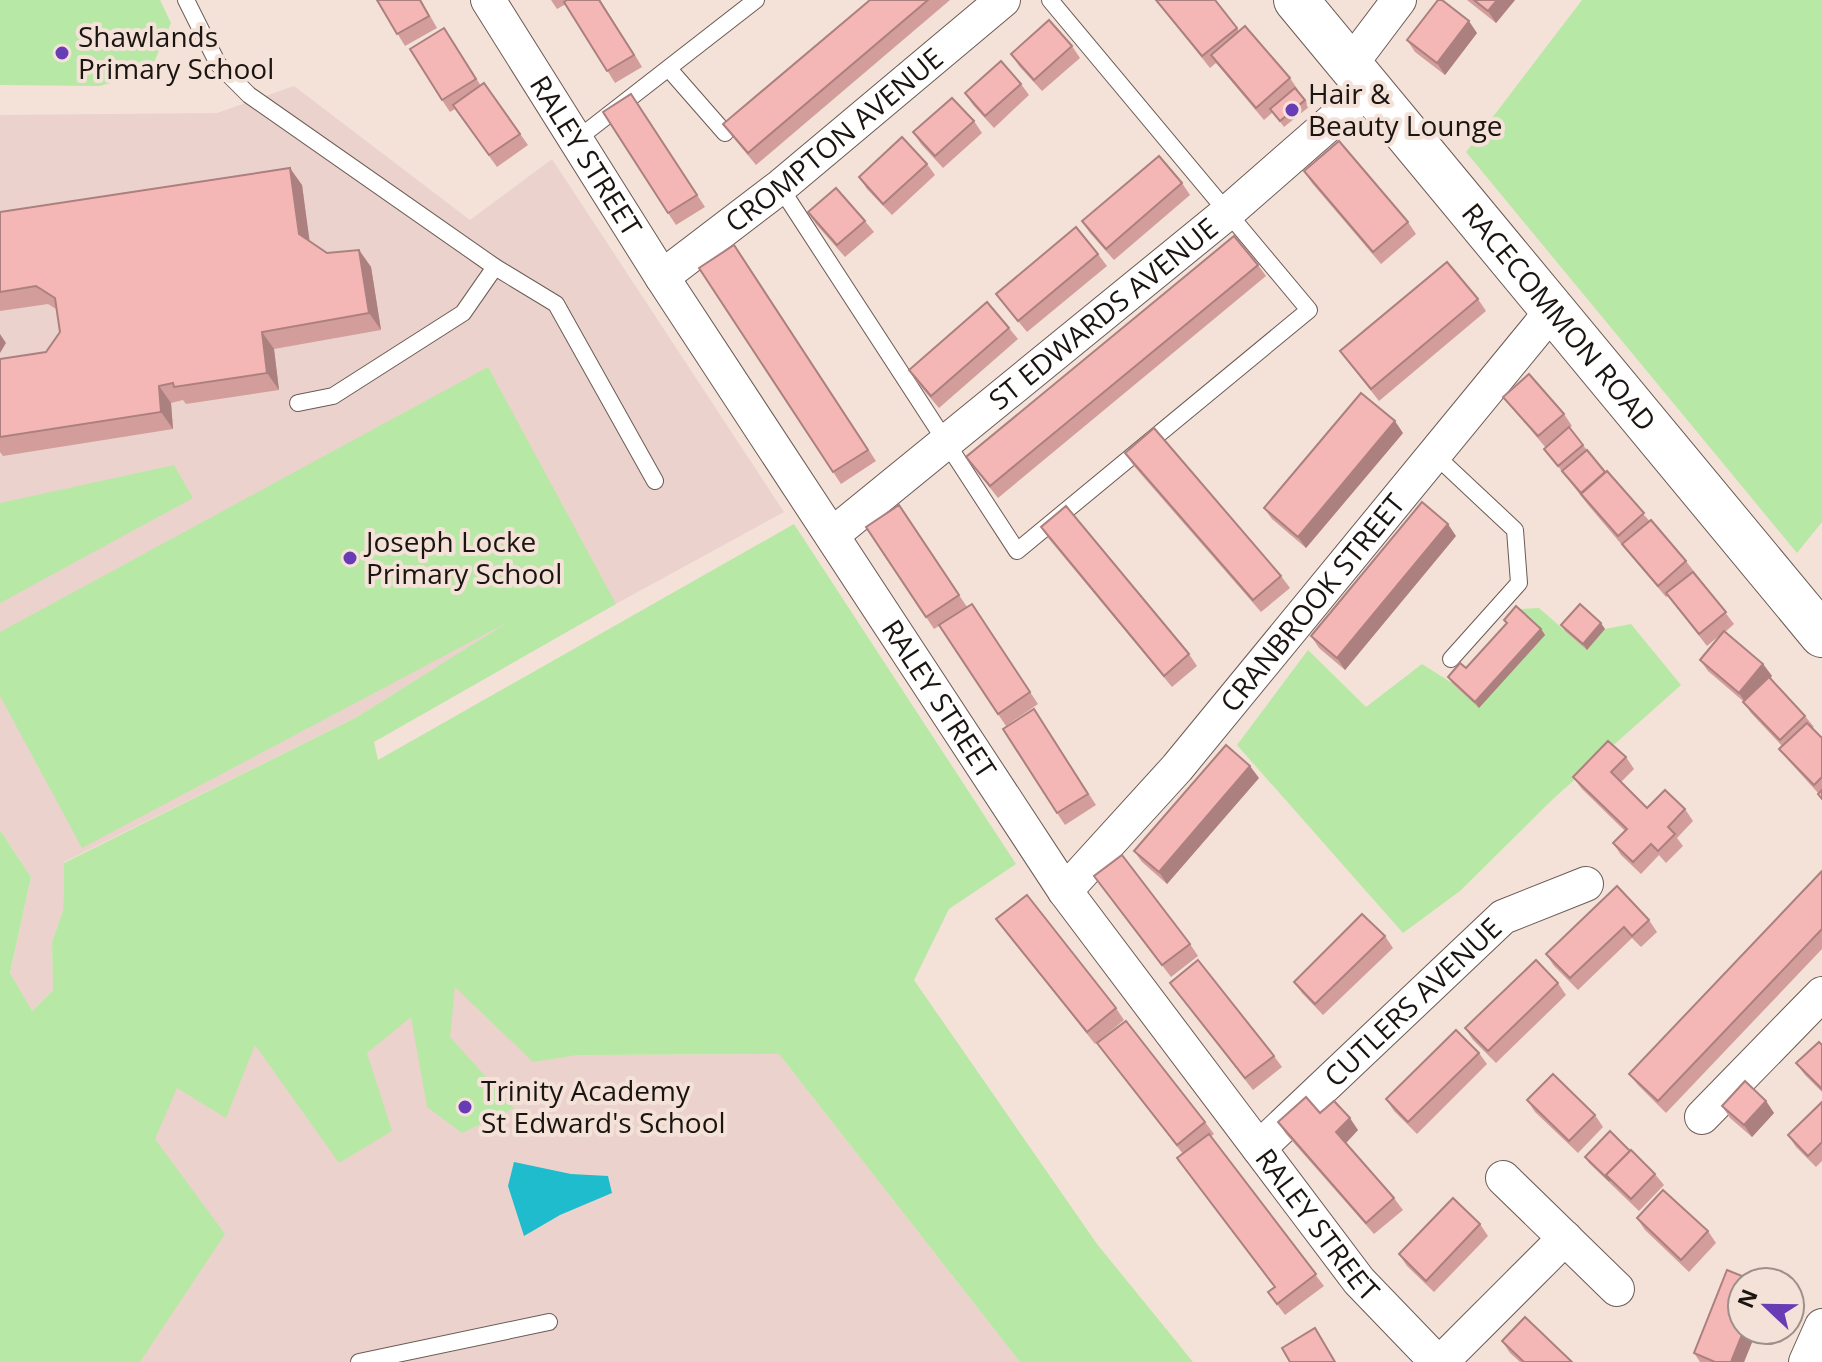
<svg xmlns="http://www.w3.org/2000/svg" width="1822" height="1362" font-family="'Open Sans',sans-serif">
	<rect width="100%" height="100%" fill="#f4e2d9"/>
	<g fill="#ecd2cc">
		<polygon points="294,86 470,220 552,159 784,512 559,635 521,614 357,717 64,862 63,911 52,942 53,990 32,1011 10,974 31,877 0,830 0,115 217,113"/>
		<polygon points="292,813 577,1055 779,1054 1020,1362 0,1362 0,1232"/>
	</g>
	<g fill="#b8e8a5">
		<polygon points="0,0 160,0 171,23 149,74 99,86 0,85"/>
		<polygon points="1582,0 1822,0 1822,522 1797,553 1466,152"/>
		<polygon points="488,367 616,604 374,742 378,760 794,524 1016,864 949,909 914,980 1097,1244 1193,1362 1020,1362 779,1054 577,1055 533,1062 455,987 450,1037 514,1108 462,1133 427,1107 411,1017 367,1053 392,1131 339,1163 255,1045 226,1118 177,1088 155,1139 225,1234 140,1362 0,1362 0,830 31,877 10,973 32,1011 53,990 52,942 63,911 64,863 357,717 508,622 82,848 0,696 0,632"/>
		<polygon points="174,465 193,498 0,603 0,503"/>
		<polygon points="1539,608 1587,650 1605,629 1631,624 1681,685 1553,799 1460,891 1403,933 1237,745 1308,650 1366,707 1422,664 1452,683 1479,707 1520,609"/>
	</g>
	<polygon fill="#1fbcce" points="514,1162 571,1174 608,1176 612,1193 560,1215 524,1236 508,1186"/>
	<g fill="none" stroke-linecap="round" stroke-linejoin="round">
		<g stroke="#6b5b54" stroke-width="18">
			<g id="lane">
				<polyline points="186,0 218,64 249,95 495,267 556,304 655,481"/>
				<polyline points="669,69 725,133"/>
				<polyline points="576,140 756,0"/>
				<polyline points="780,187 1017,551 1309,310 1050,0"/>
				<polyline points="298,403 333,396 463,313 495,267"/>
				<polyline points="1435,455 1515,530 1519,583 1451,659"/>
				<polyline points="359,1362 549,1322"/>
			</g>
		</g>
		<g stroke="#6b5b54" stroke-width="36">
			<g id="street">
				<path id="s1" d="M488 0 662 277 1065 891 1359 1281 1437 1362"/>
				<polyline points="1350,65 1399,0"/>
				<path id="s2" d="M662 277 780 187 1003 0"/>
				<path id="s3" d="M832 535 1227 213 1370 88"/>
				<path id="s4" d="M1065 891 1177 768 1552 311"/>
				<polyline points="1702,1117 1822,994"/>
				<path id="s5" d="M1259 1148 1503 917 1586 884"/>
				<polyline points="1503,1178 1617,1289"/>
				<polyline points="1441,1362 1565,1238"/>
				<polyline points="1806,1362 1822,1326"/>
			</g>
		</g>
		<g stroke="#6b5b54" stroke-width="46">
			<g id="secondary">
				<path id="s6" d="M1296 0 1822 635"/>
			</g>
		</g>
		<use href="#lane" stroke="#fff" stroke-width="16"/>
		<use href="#street" stroke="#fff" stroke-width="34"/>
		<use href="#secondary" stroke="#fff" stroke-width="44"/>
	</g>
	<g fill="#d39d9c">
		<polygon points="377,0 421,0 437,28 405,46"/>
		<polygon points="551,0 600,0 642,67 615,83 566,4 557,9"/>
		<polygon points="870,0 950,0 756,165 732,136 723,124"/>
		<polygon points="1156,0 1215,0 1239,31 1290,78 1298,90 1298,91 1310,106 1284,127 1273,112 1264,120 1216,63 1210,68"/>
		<polygon points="1467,0 1515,0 1496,23"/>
		<polygon points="1477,33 1445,75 1415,52 1407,40"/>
		<polygon points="452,40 481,86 484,83 528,145 497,167 455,109 450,112 442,100"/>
		<polygon points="1072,46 1080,58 1042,91 1019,66 1011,54"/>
		<polygon points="1021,84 1029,95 994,128 973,105 965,93"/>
		<polygon points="639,106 705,207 676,225 668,213"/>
		<polygon points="974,121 982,133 943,168 921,144 913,132"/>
		<polygon points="927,164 935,175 892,215 867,189 859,177"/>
		<polygon points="1304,171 1408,222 1416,234 1381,264 1312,183"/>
		<polygon points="1182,183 1190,195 1114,260 1090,233 1082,221"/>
		<polygon points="302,185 309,241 327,253 359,250 371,267 381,330 274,349 279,390 186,404 183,400 171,403 173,429 3,456 0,452 0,359 46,352 60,332 56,309 48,304 0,311 0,212"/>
		<polygon points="808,212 865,221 874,232 845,257 816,224"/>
		<polygon points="1098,254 1107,266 1027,332 996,294"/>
		<polygon points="742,257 876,461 841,484 833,472"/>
		<polygon points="1258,265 1266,276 998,498 966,457"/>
		<polygon points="1478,299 1486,311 1379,401 1340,351"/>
		<polygon points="1009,328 1018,339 939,408 917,382 909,370"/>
		<polygon points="1503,397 1564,414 1572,426 1569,428 1605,472 1686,561 1734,624 1725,632 1763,664 1772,676 1770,678 1805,716 1814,727 1812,728 1822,738 1822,800 1818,794 1818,793 1788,760 1779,749 1782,746 1751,713 1743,701 1708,671 1700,660 1720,635 1707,646 1668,596 1666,597 1589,506 1553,460 1544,449 1546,448 1512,408"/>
		<polygon points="1403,433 1306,548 1272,519 1264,508"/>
		<polygon points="1125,453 1281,576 1290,588 1261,612 1133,465"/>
		<polygon points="899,505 967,607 972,604 1038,704 1006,726 939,626 934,629 866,527"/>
		<polygon points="1041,527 1189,654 1197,666 1172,687 1049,539"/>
		<polygon points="1456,536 1345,670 1319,648 1311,636"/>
		<polygon points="1504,620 1541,629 1545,635 1479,708 1452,683 1448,677 1466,668 1507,624"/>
		<polygon points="1561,625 1605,629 1587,650 1565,631"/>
		<polygon points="1034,709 1096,805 1065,825 1057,813"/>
		<polygon points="1626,757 1634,769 1621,782 1647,808 1685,809 1693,821 1677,838 1683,846 1666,863 1659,855 1641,874 1621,855 1613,843 1625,831 1582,789 1573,777"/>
		<polygon points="1259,778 1167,884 1142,862 1134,851"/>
		<polygon points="1822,871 1822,949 1666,1113 1638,1085 1629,1074"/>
		<polygon points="1617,886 1649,920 1657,932 1641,947 1632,938 1578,990 1554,966 1546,954"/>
		<polygon points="1103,888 1190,944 1198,956 1171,977"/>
		<polygon points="996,919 1116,1008 1124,1020 1095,1044"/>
		<polygon points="1385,936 1393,948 1323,1015 1302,993 1294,982"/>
		<polygon points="1170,983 1274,1056 1282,1067 1253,1090"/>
		<polygon points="1558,983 1566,995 1496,1063 1473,1040 1465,1028"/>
		<polygon points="1097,1043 1205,1122 1214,1134 1210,1137 1324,1286 1285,1315 1268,1292 1275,1287 1177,1158 1183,1154"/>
		<polygon points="1822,1045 1822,1092 1805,1075 1796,1063"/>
		<polygon points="1479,1053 1487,1064 1417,1134 1394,1111 1386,1099"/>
		<polygon points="1527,1100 1595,1115 1603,1127 1578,1153 1535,1112"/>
		<polygon points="1766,1101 1774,1113 1752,1137 1730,1118 1722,1106"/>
		<polygon points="1822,1102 1822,1161 1816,1167 1796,1147 1788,1135"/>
		<polygon points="1320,1113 1358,1130 1346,1143 1394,1198 1403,1210 1374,1234 1286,1134 1278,1122"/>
		<polygon points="1630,1151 1655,1174 1664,1185 1639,1211 1589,1163 1585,1157"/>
		<polygon points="1637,1218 1708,1231 1716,1243 1689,1272 1645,1230"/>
		<polygon points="1480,1224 1488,1236 1434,1292 1407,1266 1399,1254"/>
		<polygon points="1742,1330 1757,1330 1744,1362 1700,1362 1694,1353"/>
		<polygon points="1502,1341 1572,1362 1520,1362 1510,1353"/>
	</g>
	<g fill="#ac807f">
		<polygon points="599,0 600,0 642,67 634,55"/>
		<polygon points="1497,0 1515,0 1496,23 1488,11"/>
		<polygon points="1469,21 1477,33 1445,75 1437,63"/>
		<polygon points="290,168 302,185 311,251 299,234"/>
		<polygon points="359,250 371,267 381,330 369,313"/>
		<polygon points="262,332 274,349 279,390 267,373"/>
		<polygon points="0,334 6,343 0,353"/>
		<polygon points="159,386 171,403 173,429 161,412"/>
		<polygon points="1395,421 1403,433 1306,548 1298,537"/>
		<polygon points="1448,524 1456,536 1345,670 1337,658"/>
		<polygon points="1601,623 1605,629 1587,650 1583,644"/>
		<polygon points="1541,629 1545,635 1479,708 1475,702"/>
		<polygon points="1763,664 1772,676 1747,705 1739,693"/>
		<polygon points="1250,766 1259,778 1167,884 1159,872"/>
		<polygon points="1766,1101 1774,1113 1752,1137 1744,1125"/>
		<polygon points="1350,1118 1358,1130 1345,1144 1336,1132"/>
		<polygon points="1744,1330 1757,1330 1744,1362 1731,1362"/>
	</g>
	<g fill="#f5b7b5" stroke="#ac807f" stroke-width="2">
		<polygon points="377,0 420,0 429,16 397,34"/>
		<polygon points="567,0 599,0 634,55 607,71 564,2"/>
		<polygon points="870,0 928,0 748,153 723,124"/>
		<polygon points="1156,0 1215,0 1237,28 1202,56"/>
		<polygon points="1438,0 1442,0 1469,21 1437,63 1407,40"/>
		<polygon points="1474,0 1497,0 1488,11"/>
		<polygon points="1049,20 1072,46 1034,80 1011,54"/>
		<polygon points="1245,26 1290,78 1256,108 1211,55"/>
		<polygon points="444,28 476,79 442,100 410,49"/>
		<polygon points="1001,61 1021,84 985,116 965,93"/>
		<polygon points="484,83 520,134 489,155 453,105"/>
		<polygon points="1295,88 1305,100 1280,121 1270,109"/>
		<polygon points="631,94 697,195 668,213 603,112"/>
		<polygon points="952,98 974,121 935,156 913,132"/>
		<polygon points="902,137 927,164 883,204 859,177"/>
		<polygon points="1339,141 1408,222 1373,252 1304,171"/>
		<polygon points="1159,156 1182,183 1106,249 1082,221"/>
		<polygon points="290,168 299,234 327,253 359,250 369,313 262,332 267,373 174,387 173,383 159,386 161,412 0,437 0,359 46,352 60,332 55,298 36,286 0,292 0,212"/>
		<polygon points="836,188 865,221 837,245 808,212"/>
		<polygon points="1076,227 1098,254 1018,321 996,294"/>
		<polygon points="1234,236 1258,265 990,486 966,457"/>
		<polygon points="734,245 868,450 833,472 699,268"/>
		<polygon points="1447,262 1478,299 1371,389 1340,351"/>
		<polygon points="987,302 1009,328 931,396 909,370"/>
		<polygon points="1529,374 1564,414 1538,436 1503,397"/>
		<polygon points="1361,393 1395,421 1298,537 1264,508"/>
		<polygon points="1569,427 1583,445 1558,466 1544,449"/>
		<polygon points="1154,428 1281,576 1253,600 1125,453"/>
		<polygon points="1587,450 1605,472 1581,493 1562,471"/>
		<polygon points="1607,471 1644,513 1618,536 1581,494"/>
		<polygon points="1422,502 1448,524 1337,658 1311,636"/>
		<polygon points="899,505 959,595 926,617 866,527"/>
		<polygon points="1066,506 1189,654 1164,676 1041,527"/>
		<polygon points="1651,520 1686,561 1658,586 1622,544"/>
		<polygon points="1693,572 1726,612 1699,634 1666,593"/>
		<polygon points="972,604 1030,692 998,714 939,625"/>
		<polygon points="1580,604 1601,623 1583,644 1561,625"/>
		<polygon points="1516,606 1541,629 1475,702 1448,677 1460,663 1466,668 1507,623 1504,620"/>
		<polygon points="1724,631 1763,664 1739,693 1700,660"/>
		<polygon points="1769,677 1805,716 1780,740 1743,702"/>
		<polygon points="1034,709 1088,794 1057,813 1003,729"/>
		<polygon points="1807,723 1822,738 1822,777 1814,785 1779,749"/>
		<polygon points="1608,741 1626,757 1611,772 1647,808 1665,790 1685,809 1668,827 1675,834 1658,851 1651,844 1633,862 1613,843 1627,829 1573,777"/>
		<polygon points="1226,745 1250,766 1159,872 1134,851"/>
		<polygon points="1822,790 1822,799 1818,794"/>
		<polygon points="1122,855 1190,944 1162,965 1094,876"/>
		<polygon points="1822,871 1822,929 1658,1101 1629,1074"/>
		<polygon points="1617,886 1649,920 1632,936 1624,927 1570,978 1546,954"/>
		<polygon points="1027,895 1116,1008 1087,1032 996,919"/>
		<polygon points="1362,914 1385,936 1315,1004 1294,982"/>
		<polygon points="1198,960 1274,1056 1245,1078 1170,983"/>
		<polygon points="1536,960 1558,983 1488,1051 1465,1028"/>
		<polygon points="1126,1021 1205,1122 1177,1145 1097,1043"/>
		<polygon points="1456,1030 1479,1053 1408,1122 1386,1099"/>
		<polygon points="1819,1042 1822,1045 1822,1089 1796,1063"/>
		<polygon points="1553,1074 1595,1115 1569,1141 1527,1100"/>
		<polygon points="1745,1081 1766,1101 1744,1125 1722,1106"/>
		<polygon points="1306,1097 1320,1113 1334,1101 1350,1118 1336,1132 1394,1198 1366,1223 1278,1122"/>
		<polygon points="1822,1102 1822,1142 1808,1156 1788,1135"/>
		<polygon points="1610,1131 1630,1151 1606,1175 1610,1181 1585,1157"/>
		<polygon points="1209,1134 1316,1274 1277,1304 1268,1292 1275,1287 1177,1158"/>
		<polygon points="1631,1150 1655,1174 1631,1199 1606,1175"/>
		<polygon points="1663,1190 1708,1231 1681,1260 1637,1218"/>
		<polygon points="1453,1198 1480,1224 1426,1281 1399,1254"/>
		<polygon points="1727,1270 1757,1282 1742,1282 1742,1330 1744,1330 1731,1362 1715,1362 1694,1353"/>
		<polygon points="1525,1317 1572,1362 1524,1362 1502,1341"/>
		<polygon points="1315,1328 1335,1362 1290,1362 1282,1348"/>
	</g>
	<g fill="#683cb4" stroke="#f4e2d9" stroke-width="3">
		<circle cx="62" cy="53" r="8"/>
		<circle cx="1292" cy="110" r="8"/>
		<circle cx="350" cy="558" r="8"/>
		<circle cx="465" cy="1107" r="8"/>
	</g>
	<g text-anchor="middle" stroke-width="8" stroke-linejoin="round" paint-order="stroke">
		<g font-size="28" fill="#1b1512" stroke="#f4e2d9" text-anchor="start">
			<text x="78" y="47">Shawlands<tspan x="78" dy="32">Primary School</tspan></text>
			<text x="1308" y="104">Hair &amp;<tspan x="1308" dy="32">Beauty Lounge</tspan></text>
			<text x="366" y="552">Joseph Locke<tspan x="366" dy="32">Primary School</tspan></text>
			<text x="481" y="1101">Trinity Academy<tspan x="481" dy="32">St Edward's School</tspan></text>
		</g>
		<g font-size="28" fill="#1b1512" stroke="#f4e2d9">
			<text dy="10" stroke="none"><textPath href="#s2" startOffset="220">CROMPTON AVENUE</textPath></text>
			<text dy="10" stroke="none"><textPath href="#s1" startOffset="184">RALEY STREET</textPath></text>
			<text dy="10" stroke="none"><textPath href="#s3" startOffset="350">ST EDWARDS AVENUE</textPath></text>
			<text dy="10" stroke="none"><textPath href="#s6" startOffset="412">RACECOMMON ROAD</textPath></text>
			<text dy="10" stroke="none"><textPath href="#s4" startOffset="380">CRANBROOK STREET</textPath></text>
			<text dy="10" stroke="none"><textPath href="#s1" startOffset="832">RALEY STREET</textPath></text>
			<text dy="10" stroke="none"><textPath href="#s5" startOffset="212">CUTLERS AVENUE</textPath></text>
			<text dy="10" stroke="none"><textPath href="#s1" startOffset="1480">RALEY STREET</textPath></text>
		</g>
	</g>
	<g transform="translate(1766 1306) rotate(292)"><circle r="38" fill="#f4e2d9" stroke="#9d9089" stroke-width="2"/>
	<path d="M0-6L14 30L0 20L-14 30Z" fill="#683cb4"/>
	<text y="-12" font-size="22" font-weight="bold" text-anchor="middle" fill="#1b1512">N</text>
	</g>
</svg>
